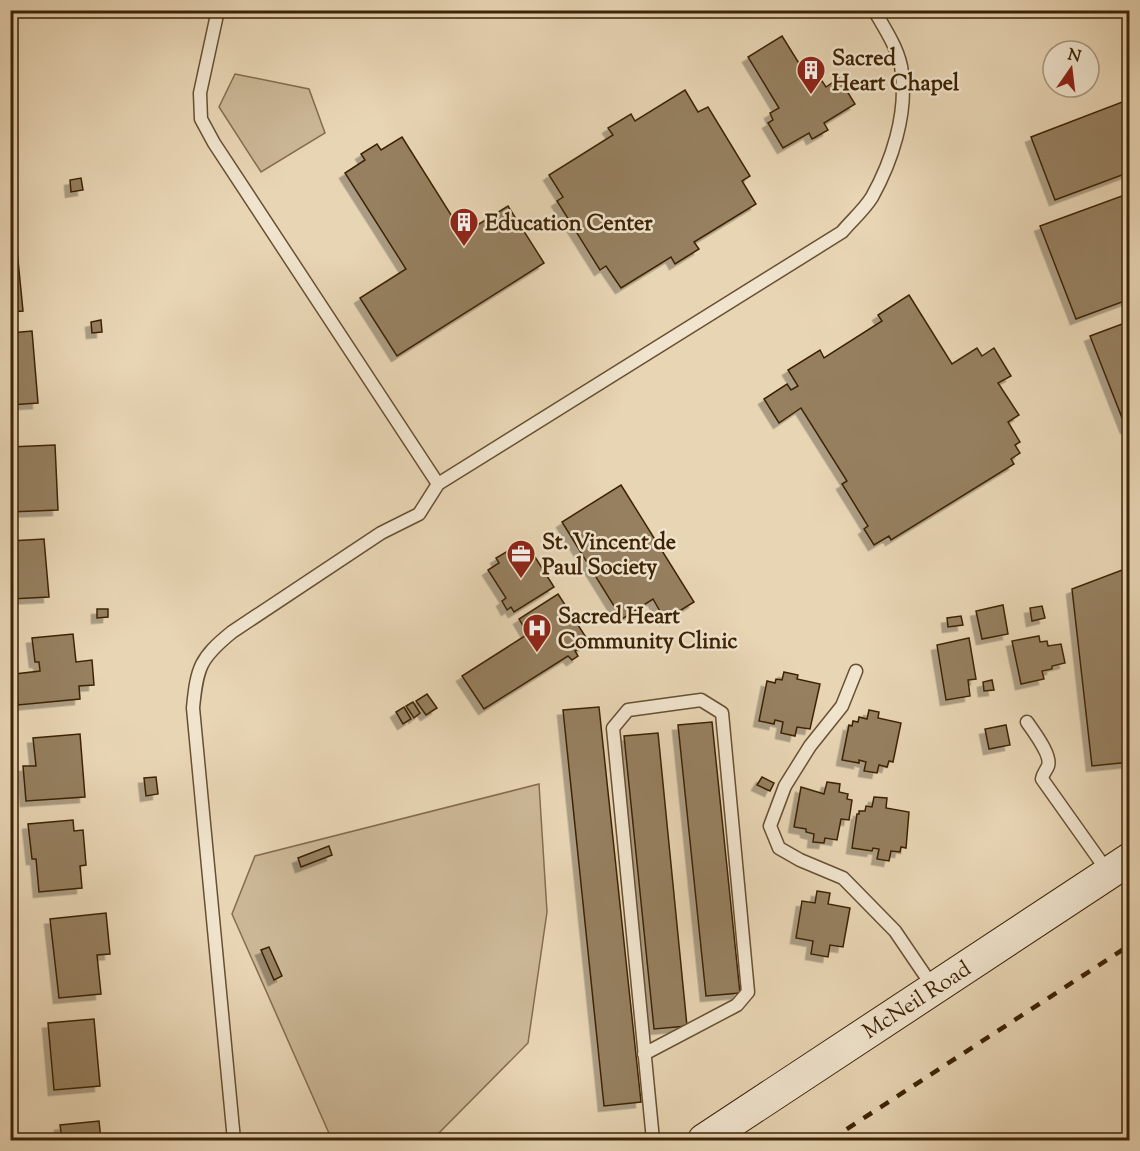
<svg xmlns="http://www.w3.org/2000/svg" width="1140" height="1151" font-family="'Sorts Mill Goudy',serif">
	<defs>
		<filter id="shadow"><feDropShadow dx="-5.5" dy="5.5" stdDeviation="0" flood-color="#0004"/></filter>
	</defs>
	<rect width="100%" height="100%" fill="#e8d5b4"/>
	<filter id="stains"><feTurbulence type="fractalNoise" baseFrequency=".00333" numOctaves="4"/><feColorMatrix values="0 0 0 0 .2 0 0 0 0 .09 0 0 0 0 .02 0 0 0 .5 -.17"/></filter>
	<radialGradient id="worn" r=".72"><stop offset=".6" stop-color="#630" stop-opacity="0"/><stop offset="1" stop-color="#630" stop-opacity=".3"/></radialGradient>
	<g fill="#cbb796" stroke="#846d4d" stroke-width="1.5">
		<polygon points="235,74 309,89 325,133 261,172 219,107"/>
		<polygon points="539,784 547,912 528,1043 432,1140 332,1140 232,914 255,856"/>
	</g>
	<g fill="#968060" stroke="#3d2304" stroke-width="1.5" filter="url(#shadow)">
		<polygon points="782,36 813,86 822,81 826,87 839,78 855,104 824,123 828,130 814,138 812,139 809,133 783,148 768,123 773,120 770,113 779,108 748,57"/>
		<polygon points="685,90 698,112 708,107 750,176 742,181 756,204 694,242 699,249 675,264 671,257 621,288 606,266 600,270 557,201 563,197 549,175 613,135 608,128 631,114 635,121"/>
		<polygon points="1130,99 1130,172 1055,200 1031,137"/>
		<polygon points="402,137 463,234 508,206 544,263 397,356 360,298 406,269 345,173 365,160 361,154 377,144 381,150"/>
		<polygon points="81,178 83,190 71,192 70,180"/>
		<polygon points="1130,193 1130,299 1076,319 1040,226"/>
		<polygon points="10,230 15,230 23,311 10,312"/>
		<polygon points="909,295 952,364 977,348 982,356 994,348 1011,376 998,383 1019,415 1008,422 1020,442 1015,445 1020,453 1011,459 1014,464 891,540 889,536 874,545 864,529 868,526 842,484 847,481 801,408 779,423 764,399 787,384 791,390 798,386 788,370 820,350 824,358 882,321 878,315"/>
		<polygon points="101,320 102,332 92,333 91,322"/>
		<polygon points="1130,321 1130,427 1126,428 1090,336"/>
		<polygon points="32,331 38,403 10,405 10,333"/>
		<polygon points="55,445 58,510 10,512 10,447"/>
		<polygon points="621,485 694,602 665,620 653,599 622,619 562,522"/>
		<polygon points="44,539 49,597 11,599 10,541"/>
		<polygon points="528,546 554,587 514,612 511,607 507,610 502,601 506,598 488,570 499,563 496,558 513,548 516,553"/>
		<polygon points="1130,567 1130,762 1092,766 1072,589"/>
		<polygon points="558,594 589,642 575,651 578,656 572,660 568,656 484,709 462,676 528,634 519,619"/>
		<polygon points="1003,605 1008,634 982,639 976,611"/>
		<polygon points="1042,606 1045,618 1032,621 1030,608"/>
		<polygon points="97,609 108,609 108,617 97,618"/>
		<polygon points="961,616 963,625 948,627 947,618"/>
		<polygon points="73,634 76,662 92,660 94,685 79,686 80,699 18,705 15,674 40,671 39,662 35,662 32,638"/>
		<polygon points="1039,636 1040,642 1047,641 1048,646 1061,644 1065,663 1052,666 1052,669 1042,671 1044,679 1021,684 1012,641"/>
		<polygon points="969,638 976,679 968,680 970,696 946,700 937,645"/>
		<polygon points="784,672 798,675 797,679 820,684 810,729 797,727 795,736 781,733 783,722 775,720 774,724 759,721 767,681 775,683 776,679 782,680"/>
		<polygon points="992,680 994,690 984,691 983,682"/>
		<polygon points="427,694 437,708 426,715 416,701"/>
		<polygon points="413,702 420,713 414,718 406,706"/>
		<polygon points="404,707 411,719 403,724 396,712"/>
		<polygon points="599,707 641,1102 604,1106 563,710"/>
		<polygon points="869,710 879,712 878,718 901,723 893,762 889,761 887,767 879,765 877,773 864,771 866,762 859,760 859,763 842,760 849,725 852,726 853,721 858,722 859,717 867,719"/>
		<polygon points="712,722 740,993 706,996 678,725"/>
		<polygon points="1006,725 1010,745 989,749 985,729"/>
		<polygon points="658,733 687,1026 654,1029 624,736"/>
		<polygon points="80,734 85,797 26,801 23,766 36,766 33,738"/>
		<polygon points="156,777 158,794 146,796 144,778"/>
		<polygon points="762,777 774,783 770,791 757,785"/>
		<polygon points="827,782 840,784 839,792 848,794 847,799 852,800 849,820 841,819 837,840 825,838 824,843 813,842 814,834 806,832 806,829 794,827 801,787 824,794"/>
		<polygon points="874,797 887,798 886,808 909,812 906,848 901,847 900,852 891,851 889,861 877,859 879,849 873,848 872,851 852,848 857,814 859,814 859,811 865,811 866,806 872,807"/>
		<polygon points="73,820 74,831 83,830 86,865 80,866 82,888 39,892 36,859 32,859 28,824"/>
		<polygon points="329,846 332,855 301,867 298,858"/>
		<polygon points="817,891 830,893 828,904 850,908 843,947 830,945 828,957 811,954 813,941 796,938 802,901 815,903"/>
		<polygon points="106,913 110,954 97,955 101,994 59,998 50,919"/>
		<polygon points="269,947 282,976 274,980 261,950"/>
		<polygon points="94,1019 100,1086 54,1090 48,1023"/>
		<polygon points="99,1121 101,1140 62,1140 60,1125"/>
	</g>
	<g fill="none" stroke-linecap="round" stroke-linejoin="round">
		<g stroke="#685030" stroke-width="15">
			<g id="lane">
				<polyline points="218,10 200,93 201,119 214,143 438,484"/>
				<polyline points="856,671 842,706 810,746 785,786 770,826 779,848 800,860 843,878 895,931 933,987"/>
				<path d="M1027 722C1033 731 1052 755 1048 766 1046 771 1043 773 1042 779L1108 872"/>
				<polyline points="644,1054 737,1005 748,992 722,713 701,700 628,710 613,728 653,1140"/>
				<path d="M234 1140 193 708C197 667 200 658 232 632L381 533 419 514 438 484 842 232C851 221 864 210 872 197 892 161 907 115 902 73 900 51 885 29 874 10"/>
			</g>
		</g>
		<g stroke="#3d2304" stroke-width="34">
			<polyline id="secondary" points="704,1140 1130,859"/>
		</g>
		<use href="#lane" stroke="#f0e4ce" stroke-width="12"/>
		<use href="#secondary" stroke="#f0e4ce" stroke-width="32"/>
		<polyline stroke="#3d2304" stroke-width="4.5" stroke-dasharray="10 10" stroke-linecap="butt" points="830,1140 1130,945"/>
	</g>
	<defs>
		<g id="building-pin" transform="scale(1.5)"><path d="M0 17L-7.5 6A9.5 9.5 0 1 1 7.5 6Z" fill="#8f2418" stroke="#f0e4ce"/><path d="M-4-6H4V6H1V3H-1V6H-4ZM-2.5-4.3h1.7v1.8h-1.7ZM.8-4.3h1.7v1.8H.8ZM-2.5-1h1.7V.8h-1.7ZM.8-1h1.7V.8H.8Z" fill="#fff"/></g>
		<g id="office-pin" transform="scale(1.5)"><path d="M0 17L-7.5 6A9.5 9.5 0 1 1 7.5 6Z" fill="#8f2418" stroke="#f0e4ce"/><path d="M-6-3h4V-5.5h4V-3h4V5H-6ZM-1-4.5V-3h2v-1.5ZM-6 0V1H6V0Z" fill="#fff"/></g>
		<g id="hospital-pin" transform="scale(1.5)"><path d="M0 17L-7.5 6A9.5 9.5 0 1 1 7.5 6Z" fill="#8f2418" stroke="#f0e4ce"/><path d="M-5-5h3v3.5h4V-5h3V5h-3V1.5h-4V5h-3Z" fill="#fff"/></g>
	</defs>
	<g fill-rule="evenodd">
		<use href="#building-pin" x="811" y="70"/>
		<use href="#building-pin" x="464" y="222"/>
		<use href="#office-pin" x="521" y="554"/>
		<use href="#hospital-pin" x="537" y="628"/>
	</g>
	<g text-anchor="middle" stroke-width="5" stroke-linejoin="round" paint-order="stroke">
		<g font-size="22" font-weight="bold" fill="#3d2304" stroke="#f0e4ce" text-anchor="start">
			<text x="832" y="65">Sacred<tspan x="832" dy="25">Heart Chapel</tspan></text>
			<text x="485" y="230">Education Center</text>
			<text x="542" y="549">St. Vincent de<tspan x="542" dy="25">Paul Society</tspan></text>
			<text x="558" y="623">Sacred Heart<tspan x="558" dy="25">Community Clinic</tspan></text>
		</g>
		<g font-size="22" fill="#3d2304" stroke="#f0e4ce">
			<text transform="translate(916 999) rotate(-33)" y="8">McNeil Road</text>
		</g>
	</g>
	<rect width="1140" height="1151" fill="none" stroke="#e8d5b4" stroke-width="36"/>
	<rect x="12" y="12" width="1116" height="1127" fill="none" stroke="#3d2304" stroke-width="3"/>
	<rect x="18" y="18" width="1104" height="1115" fill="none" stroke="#3d2304" stroke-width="1.5"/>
	<g transform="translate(1071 69) rotate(14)"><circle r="28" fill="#f0e4ce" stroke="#a8977d" stroke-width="1.5"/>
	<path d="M0-4.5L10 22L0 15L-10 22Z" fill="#8f2418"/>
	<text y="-9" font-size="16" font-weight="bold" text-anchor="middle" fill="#3d2304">N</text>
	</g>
	<rect width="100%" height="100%" filter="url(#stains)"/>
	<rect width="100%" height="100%" fill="url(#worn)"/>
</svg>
